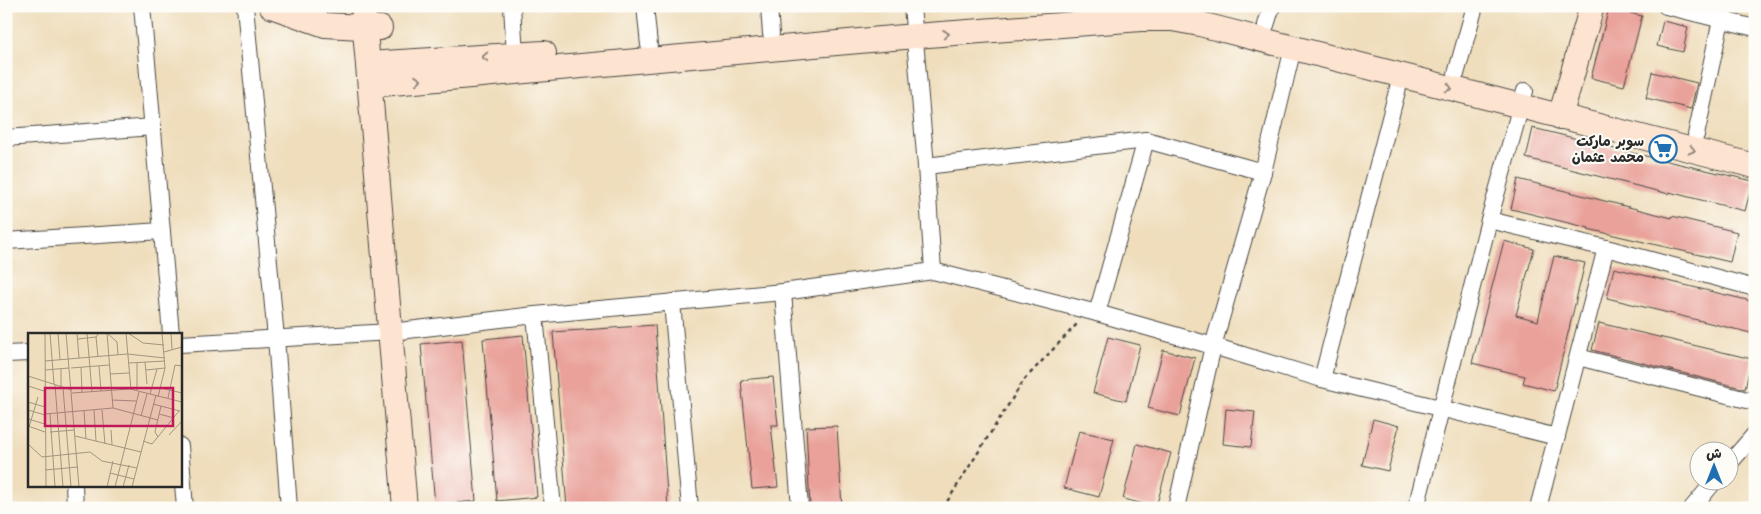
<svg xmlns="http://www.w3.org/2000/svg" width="1761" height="514" font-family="'Architects Daughter','Playpen Sans Arabic',sans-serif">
	<rect width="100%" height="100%" fill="#fdfcf7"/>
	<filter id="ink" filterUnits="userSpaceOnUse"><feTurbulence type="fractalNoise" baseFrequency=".02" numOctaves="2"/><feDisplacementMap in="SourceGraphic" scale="10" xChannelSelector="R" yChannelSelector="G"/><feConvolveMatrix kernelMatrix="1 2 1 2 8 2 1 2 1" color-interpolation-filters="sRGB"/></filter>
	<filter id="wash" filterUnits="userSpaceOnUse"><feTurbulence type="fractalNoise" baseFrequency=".0096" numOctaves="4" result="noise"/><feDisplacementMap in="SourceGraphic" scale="20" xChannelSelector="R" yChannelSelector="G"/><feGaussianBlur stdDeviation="1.12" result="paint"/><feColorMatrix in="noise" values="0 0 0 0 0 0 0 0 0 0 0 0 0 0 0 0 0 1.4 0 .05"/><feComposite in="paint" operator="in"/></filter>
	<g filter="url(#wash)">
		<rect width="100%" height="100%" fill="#efddbb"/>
		<g id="blocks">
			<g fill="#e9a19a">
				<polygon points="1609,8 1642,16 1624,86 1591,78"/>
				<polygon points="1663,21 1688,27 1683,52 1657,46"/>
				<polygon points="1652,72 1697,83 1691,109 1646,98"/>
				<polygon points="1533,128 1598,144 1598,145 1753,181 1745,211 1669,192 1669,194 1526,158"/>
				<polygon points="1518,179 1672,218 1672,216 1737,232 1730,262 1588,229 1589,228 1511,209"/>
				<polygon points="1504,241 1534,249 1516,315 1538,321 1554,256 1585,263 1554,391 1523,383 1525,376 1472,363"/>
				<polygon points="1614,268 1755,302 1755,334 1607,298"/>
				<polygon points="1599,323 1752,359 1745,389 1592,350"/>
				<polygon points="655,325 668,508 567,508 553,332"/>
				<polygon points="523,335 537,497 497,501 483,339"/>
				<polygon points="1108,337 1140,345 1126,401 1093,393"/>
				<polygon points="462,340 476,501 435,505 421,344"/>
				<polygon points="1163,350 1195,358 1180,416 1148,408"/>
				<polygon points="773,377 778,425 771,425 778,487 752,489 741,380"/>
				<polygon points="1226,409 1255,412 1251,447 1223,444"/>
				<polygon points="1373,419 1399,426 1388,471 1362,465"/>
				<polygon points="837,426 842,508 810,508 806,427"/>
				<polygon points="1079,431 1114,439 1099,497 1064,488"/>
				<polygon points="1137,444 1171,453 1156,507 1123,499"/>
			</g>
		</g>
	</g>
	<g filter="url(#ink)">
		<use href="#blocks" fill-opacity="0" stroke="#484641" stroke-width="1"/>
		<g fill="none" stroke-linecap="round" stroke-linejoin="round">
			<g stroke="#484641" stroke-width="18">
				<g id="street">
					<polyline points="142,6 171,334"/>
					<polyline points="245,6 276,338 289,508"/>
					<polyline points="512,6 515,55"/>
					<polyline points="645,6 649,45"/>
					<polyline points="769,6 771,34"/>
					<polyline points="912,6 926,166 933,271"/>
					<polyline points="1666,6 1755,28"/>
					<polyline points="1266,25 1272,6"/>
					<polyline points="1456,74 1475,6"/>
					<polyline points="1696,135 1724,6"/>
					<polyline points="6,138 153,127"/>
					<polyline points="926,166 1146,140 1263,172"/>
					<polyline points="1489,220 1606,248 1755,288"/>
					<polyline points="6,241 162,231"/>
					<polyline points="783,292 800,508"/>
					<polyline points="672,302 690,508"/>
					<polyline points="1097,313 1146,140"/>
					<polyline points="535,315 553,508"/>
					<polyline points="180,344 391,332 535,315 783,292 933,271 1097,313 1213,346 1322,379 1557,437"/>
					<polyline points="6,354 29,353"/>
					<polyline points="1578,357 1755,402"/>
					<polyline points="1322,379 1401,76"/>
					<polyline points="180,446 185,508"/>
					<polyline points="1728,465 1755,434"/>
					<polyline points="74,485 75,508"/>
					<polyline points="1176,508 1213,346 1263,172 1293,48"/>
					<polyline points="1416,508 1489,220 1525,91"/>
					<polyline points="1538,508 1606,248"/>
					<polyline points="1692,508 1714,482"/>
				</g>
			</g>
			<g stroke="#484641" stroke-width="26">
				<g id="secondary">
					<polyline points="271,6 325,25 380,28"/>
					<polyline points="363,6 405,508"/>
					<polyline points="368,64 544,53"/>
					<polyline points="370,85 915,36 1141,19 1172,19 1200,24 1755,166"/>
					<polyline points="1560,117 1592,6"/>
				</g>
			</g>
			<polyline stroke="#484641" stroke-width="2.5" stroke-dasharray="4 4" stroke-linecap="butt" points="943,508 1024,380 1077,324"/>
			<use href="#street" stroke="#fff" stroke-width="16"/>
			<use href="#secondary" stroke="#fde4d1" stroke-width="24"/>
		</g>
		<defs><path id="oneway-chevron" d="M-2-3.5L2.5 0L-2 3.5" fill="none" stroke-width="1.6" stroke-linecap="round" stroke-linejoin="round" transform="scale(1.25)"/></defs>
		<g stroke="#94887e">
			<use href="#oneway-chevron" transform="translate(946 34) rotate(-4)"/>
			<use href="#oneway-chevron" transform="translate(485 57) rotate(177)"/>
			<use href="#oneway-chevron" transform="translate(418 80) rotate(-5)"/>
			<use href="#oneway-chevron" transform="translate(1449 88) rotate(14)"/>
			<use href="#oneway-chevron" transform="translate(1692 150) rotate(14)"/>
		</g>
	</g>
	<defs>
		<g id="supermarket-ring" transform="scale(1.4375)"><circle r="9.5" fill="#fdfcf7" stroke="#1f6fb2" stroke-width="1.5"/><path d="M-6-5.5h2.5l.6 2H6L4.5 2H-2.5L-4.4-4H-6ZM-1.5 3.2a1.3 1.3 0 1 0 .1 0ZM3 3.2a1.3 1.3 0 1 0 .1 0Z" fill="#1f6fb2"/></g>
	</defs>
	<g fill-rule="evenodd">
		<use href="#supermarket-ring" x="1663" y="149"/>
	</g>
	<g text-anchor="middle" stroke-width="4" stroke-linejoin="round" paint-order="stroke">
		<g font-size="14" font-weight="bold" fill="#2b2b2b" stroke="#fdfcf7" text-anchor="end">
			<text x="1644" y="146">سوبر ماركت<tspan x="1644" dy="16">محمد عثمان</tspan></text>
		</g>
	</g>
	<g transform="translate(28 333)">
		<rect width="154" height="154" fill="#efddbb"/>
		<path fill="none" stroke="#a19681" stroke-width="1" d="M17 0 18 154M22 0 26 51M30 0 32 27M38 0 51 154M49 0 51 25M59 0 64 59M79 0 85 75M79 0 89 9 90 22M98 0 103 57M100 0 115 10 136 12M143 0 144 16M50 6 68 4M136 19 154 14M70 24 68 4 71 0M17 28 99 21 137 25M117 29 119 51M101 30 137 28M71 33 73 58M53 34 54 59M43 35 81 32M17 37 41 35M118 37 137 35M82 41 101 40M0 43 44 57M27 52 35 154M0 53 16 58M33 53V36M35 55 43 154M133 55 154 60M109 57V30M44 60 102 56 154 69M122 61 129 36M130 64 137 35 134 0M140 65 147 32 154 33M84 67 108 68M0 69 17 74M125 71 152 78M0 77 17 82M66 77 68 108M74 77 77 111M56 78 58 106M17 81 85 75 130 87M22 81 27 154M131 81 146 85M113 83 119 61M0 86 17 91M0 93 17 99M1 94 10 64M83 97 84 112M22 99 47 97M141 102 154 88M47 103 113 119M130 104 127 99 133 73M115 108 124 111 151 78M0 111 14 124 62 119 74 128 109 135M17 137 50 134M82 140 106 146M79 154 85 128M87 154 111 59M95 154 101 132M104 154 128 62"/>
		<path fill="#c2185b" fill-opacity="0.15" stroke="#c2185b" stroke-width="2.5" d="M17 55H145V93H17Z"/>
		<rect width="154" height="154" fill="none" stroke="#2b2b2b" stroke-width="2.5"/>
	</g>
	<rect width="1761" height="514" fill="none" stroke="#fdfcf7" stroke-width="25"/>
	<g transform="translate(1714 466)"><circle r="24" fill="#fdfcf7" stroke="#a9a8a5"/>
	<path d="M0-4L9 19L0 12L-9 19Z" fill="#1f6fb2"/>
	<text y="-8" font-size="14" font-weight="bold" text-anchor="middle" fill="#2b2b2b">ش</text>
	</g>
</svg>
